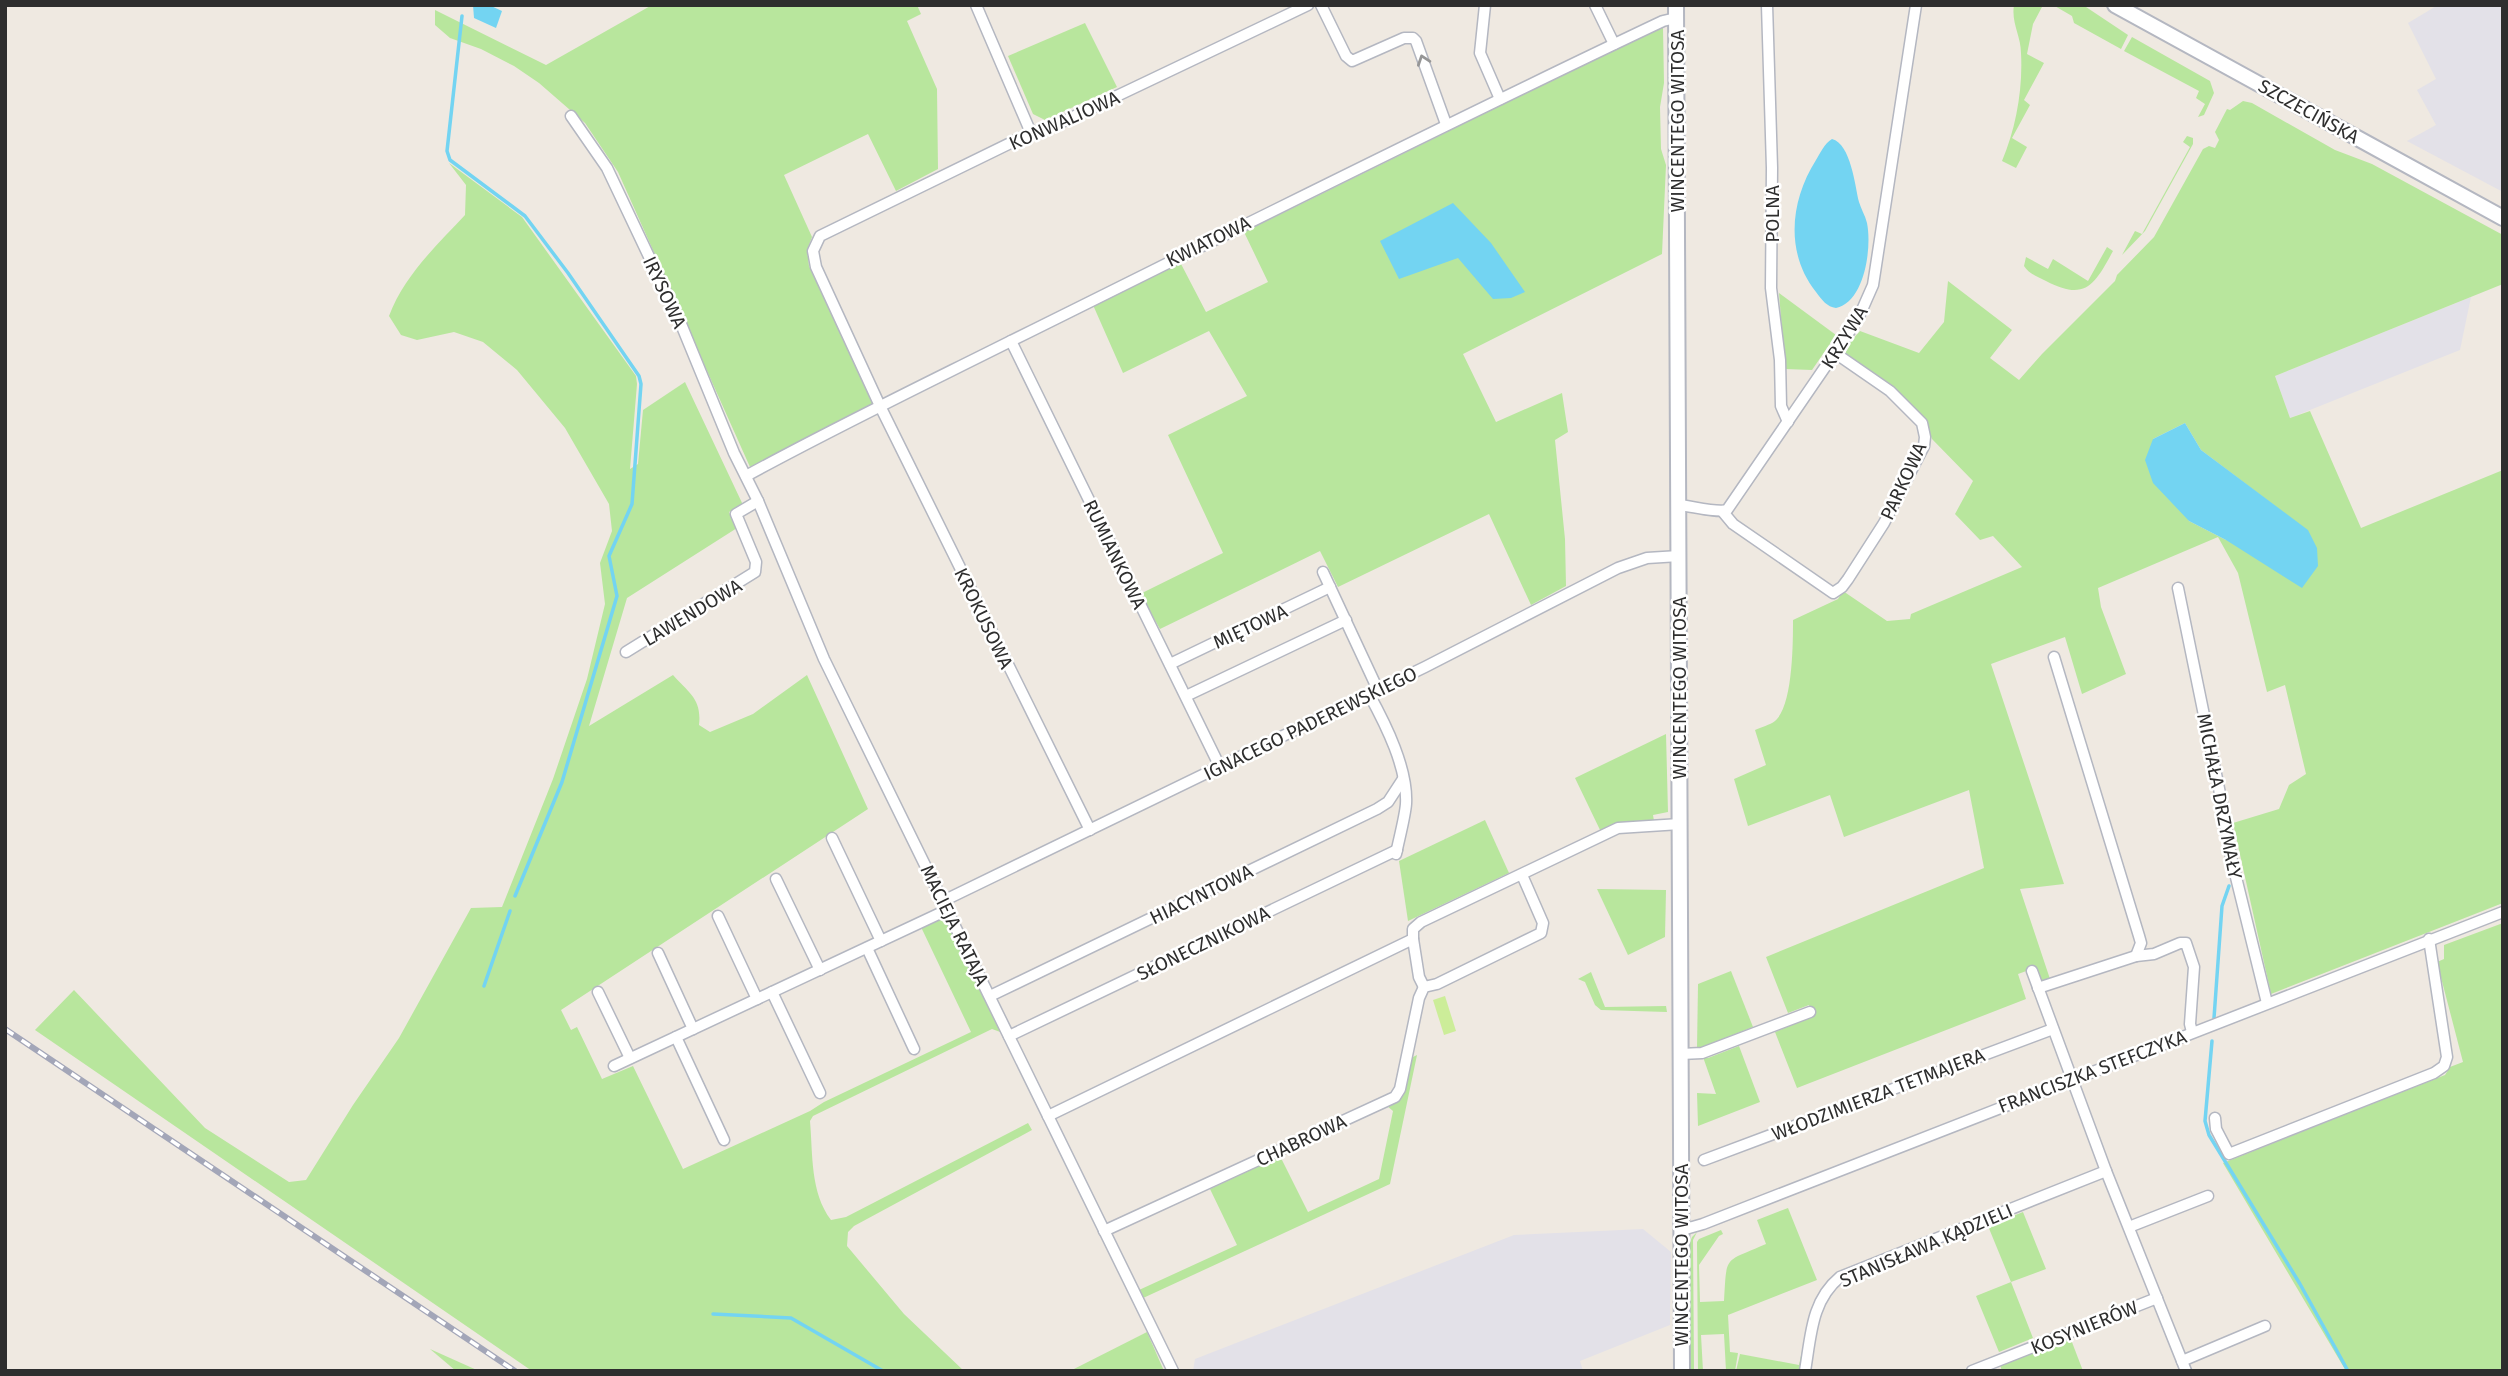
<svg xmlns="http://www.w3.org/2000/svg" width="2508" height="1376" font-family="'Fira Sans',sans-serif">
	<rect width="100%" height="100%" fill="#efe9e1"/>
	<g fill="#e3e1e8">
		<polygon points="2438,5 2503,5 2503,192 2407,141 2436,125 2417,90 2436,79 2408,23"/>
		<polygon points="2471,297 2460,350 2290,418 2275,376"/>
		<polygon points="1643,1229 1671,1252 1670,1325 1580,1361 1583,1371 1193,1371 1195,1359 1514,1235"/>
	</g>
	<g fill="#b8e69d" fill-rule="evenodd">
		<polygon points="652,5 917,5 921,14 907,21 937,89 938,169 896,191 868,134 784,175 812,237 807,250 809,266 874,404 750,467 618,172 585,123 539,83 514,66 481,49 450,38 435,25 435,10 546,65"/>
		<path d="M2014 5H2043L2033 24 2027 54 2044 63 2024 100 2030 105 2012 138 2027 147 2016 168 2002 161C2016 128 2023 89 2021 53 2021 36 2011 23 2014 5Z"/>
		<polygon points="2053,5 2083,5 2128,35 2121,49 2074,23 2072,16"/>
		<polygon points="1085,23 1117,87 1045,120 1033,114 1008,56"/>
		<polygon points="1663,28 1664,83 1660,107 1661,149 1666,165 1662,254 1463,354 1496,422 1562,393 1568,432 1555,440 1565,539 1566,586 1531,605 1489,514 1338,587 1320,551 1160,629 1140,594 1223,553 1168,435 1247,396 1209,331 1123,373 1093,305 1180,262 1206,312 1268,282 1244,232 1447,132 1454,125 1654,29"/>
		<polygon points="2132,37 2210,81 2214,93 2204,115 2198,117 2205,104 2196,98 2199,91 2124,51"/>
		<path d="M2243 101 2252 103 2335 150 2372 164 2503 235V284L2275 376 2290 418 2310 411 2361 528 2503 470V903L2271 994 2233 823 2279 809 2289 785 2306 774 2285 685 2267 692 2238 573 2218 537 2098 588 2101 607 2126 674 2082 694 2065 637 1991 664 2064 884 2020 889 2050 979 2042 980 2035 968 2018 974 2026 999 1797 1088 1775 1032 1813 1016 1809 1005 1788 1013 1766 957 1984 868 1969 790 1844 837 1830 795 1748 826 1734 779 1766 765 1755 730C1761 727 1770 725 1775 721 1793 706 1793 643 1793 620L1838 599 1843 591 1887 621 1910 619 1911 614 2022 567 1993 536 1980 540 1955 514 1973 481 1932 439 1925 421 1892 387 1842 351 1860 331 1919 353 1944 322 1948 281 2012 330 1990 358 2019 380 2042 354 2115 281 2117 275 2154 237 2203 149 2209 146 2215 148 2219 140 2215 132 2227 109 2230 110ZM2185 423 2201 450 2308 531 2226 540 2189 521 2153 439Z"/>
		<polygon points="2187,136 2193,138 2193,144 2145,231 2122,255 2135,231 2142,234 2190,147 2183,142"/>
		<path d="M449 163 522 217 636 376 637 384 630 469 638 464 643 410 685 382 743 505 729 512 737 528 627 598 589 726 673 675C689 693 702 699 699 725L710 732 753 714 807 675 868 809 561 1010 571 1030 577 1027 602 1079 633 1066 683 1169 810 1111 824 1102 971 1032 921 927 939 918 949 922 1003 1033 992 1029 813 1116 810 1121C813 1155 810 1192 831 1220L846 1217 1028 1123 1032 1130 854 1226 848 1232 847 1246 904 1314 964 1371H532L35 1030 74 990 205 1128 289 1182 306 1180 353 1105 399 1038 471 908 502 907 553 779 587 679 605 604 600 563 612 531 609 504 565 428 517 370 483 342 454 332 417 340 401 335 389 316C404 276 436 246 465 215L466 185Z"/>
		<path d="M2107 247 2113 251C2095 284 2086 302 2046 281 2038 277 2029 274 2024 266L2026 257 2048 269 2053 259 2088 281Z"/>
		<polygon points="1779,293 1836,335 1812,370 1785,369"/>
		<polygon points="1666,734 1668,812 1653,815 1654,821 1620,824 1601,832 1575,778"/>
		<polygon points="1485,820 1509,873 1408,921 1399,861"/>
		<polygon points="1597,889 1666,890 1665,937 1628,955"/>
		<polygon points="2503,923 2503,1371 2346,1371 2223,1163 2445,1075 2450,1067 2463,1062 2437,962 2444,959 2444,945"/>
		<polygon points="1731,971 1753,1027 1697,1049 1698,984"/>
		<polygon points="1591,972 1605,1007 1666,1006 1667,1012 1601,1010 1595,1005 1585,982 1578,979"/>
		<polygon points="1739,1046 1760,1102 1698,1126 1697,1093 1716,1094 1703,1057 1708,1058"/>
		<polygon points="1417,1055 1390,1184 1141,1299 1119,1250 1139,1290 1237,1245 1210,1189 1280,1156 1308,1212 1379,1179 1393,1111 1386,1105 1403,1096 1411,1058"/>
		<path d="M1788 1208 1817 1280 1728 1315 1730 1352 1738 1353 1735 1371H1726L1724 1334 1701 1335 1703 1371H1698L1697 1242 1699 1239 1721 1230 1723 1234 1719 1236 1699 1265 1700 1302 1724 1301C1727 1254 1723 1263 1766 1244L1757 1220Z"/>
		<polygon points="2023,1212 2046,1269 2011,1282 2033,1338 1999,1352 1976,1296 2011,1282 1988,1226"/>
		<polygon points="1697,1232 1693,1240 1694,1369 1687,1371 1687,1250 1692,1237"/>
		<polygon points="1147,1332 1164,1371 1070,1371"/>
		<polygon points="2070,1337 2083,1371 2002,1371 2000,1365"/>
		<polygon points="430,1349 479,1371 456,1371"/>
		<polygon points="1802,1351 1805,1352 1802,1371 1736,1371 1740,1354 1799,1365"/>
	</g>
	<polygon fill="#cced99" points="1445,996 1456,1031 1444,1035 1433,1000"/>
	<g fill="#73d4f2">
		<polygon points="473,5 489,5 502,11 496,28 474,18"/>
		<path d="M1832 139C1851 144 1855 186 1859 202 1861 209 1865 215 1867 223 1872 247 1865 302 1836 308 1827 307 1822 300 1816 292 1785 253 1790 201 1816 160 1821 152 1824 144 1832 139Z"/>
		<polygon points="1453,203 1491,243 1525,292 1511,298 1493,299 1458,258 1399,279 1380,241"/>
		<polygon points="2185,423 2201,450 2308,530 2317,548 2318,566 2302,588 2226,540 2189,521 2153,483 2145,460 2153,439"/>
	</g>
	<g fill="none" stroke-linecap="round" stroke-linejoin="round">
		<g stroke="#73d4f2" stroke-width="3.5">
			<polyline points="462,16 447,151 450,160 525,216 568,273 639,376 641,384 632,504 609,556 617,596 562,782 515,896"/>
			<polyline points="484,986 510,911"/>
			<polyline points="2214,1018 2222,906 2229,886"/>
			<polyline points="2212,1041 2205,1121 2209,1135 2300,1284 2348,1371"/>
			<polyline points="713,1314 791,1318 883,1371"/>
		</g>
		<g stroke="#b4b7c1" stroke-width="13">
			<g id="street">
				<polyline points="976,5 1031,133"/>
				<polyline points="1321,5 1346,56 1352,61 1404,38 1413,38 1416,41 1446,124"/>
				<polyline points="1485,5 1480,53 1500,99"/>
				<polyline points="1595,5 1614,44"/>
				<polyline points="1767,5 1772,168 1771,288 1780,360 1781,406 1788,422"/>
				<polyline points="571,116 607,168 681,324 734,453 758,501 824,659 1173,1371"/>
				<polyline points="1011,341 1220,767"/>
				<path d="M746 476C832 429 921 386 1009 342 1227 234 1443 125 1663 21L1676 18"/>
				<path d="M1679 505C1691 506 1717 513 1727 510L1858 319 1873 285 1916 5"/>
				<polyline points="1723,512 1733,524 1833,593 1842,587 1848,579 1884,523 1924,446 1925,437 1922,423 1890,391 1835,353"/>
				<polyline points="1323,572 1378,690"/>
				<polyline points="2178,588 2224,813 2231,857 2267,1003"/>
				<polyline points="626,652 755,572 756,562 736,514 758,501"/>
				<polyline points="2054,657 2139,936 2141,943 2136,956"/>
				<polyline points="1170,664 1330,587"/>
				<path d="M1369 694C1386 725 1408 769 1406 804 1405 817 1399 839 1396 854"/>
				<polyline points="1186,696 1346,620"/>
				<polyline points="1090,830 880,406 816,267 813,251 820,236 1031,133 1058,124 1308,5"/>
				<polyline points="832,838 881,941"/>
				<polyline points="776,879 820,970"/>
				<polyline points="943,901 1425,667 1618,568 1647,558 1679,556"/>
				<polyline points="718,916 757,999"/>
				<polyline points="1413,939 1413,929 1421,922 1618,828 1680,824"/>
				<polyline points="867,948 914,1049"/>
				<polyline points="658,953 693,1029"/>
				<polyline points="2032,971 2106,1171 2186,1371"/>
				<polyline points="2038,988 2136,956 2154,954 2180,943 2186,943 2194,967 2190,1024 2192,1032"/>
				<polyline points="598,992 630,1058"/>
				<polyline points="772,992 820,1093"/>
				<polyline points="990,996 1377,809 1388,802 1403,779"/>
				<polyline points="1009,1036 1397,850"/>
				<polyline points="676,1037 724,1140"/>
				<polyline points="1681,1054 1702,1053 1810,1012"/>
				<polyline points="614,1066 947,910"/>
				<polyline points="1048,1116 1413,939 1419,977 1424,987"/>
				<polyline points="2215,1118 2216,1129 2229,1154 2434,1073 2444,1066 2447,1057 2429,939"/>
				<polyline points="1704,1160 2053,1029"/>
				<polyline points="2129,1227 2208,1196"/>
				<polyline points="1682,1230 1703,1224 2503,912"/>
				<polyline points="1104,1231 1395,1097 1400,1089 1419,998 1424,987 1437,984 1541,933 1543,923 1522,875"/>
				<polyline points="2182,1361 2265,1326"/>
				<path d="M1805 1371C1811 1336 1811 1301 1840 1277L2106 1171"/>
				<polyline points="1972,1371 2157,1298"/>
			</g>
		</g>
		<g stroke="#b4b7c1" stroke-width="18">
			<g id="secondary">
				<polyline points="1676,5 1682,1371"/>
				<polyline points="2115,5 2503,218"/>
			</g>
		</g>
		<use href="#street" stroke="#fff" stroke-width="10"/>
		<use href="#secondary" stroke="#fff" stroke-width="14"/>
		<g stroke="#a3a6b8" stroke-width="6">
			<polyline id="rail" points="5,1029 515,1371"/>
		</g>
		<use href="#rail" stroke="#fff" stroke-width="3.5" stroke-dasharray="10" stroke-linecap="butt"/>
	</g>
	<defs><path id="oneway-chevron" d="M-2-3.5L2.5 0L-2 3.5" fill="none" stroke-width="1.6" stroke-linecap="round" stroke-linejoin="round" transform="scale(1.75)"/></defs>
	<use stroke="#969696" href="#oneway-chevron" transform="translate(1423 60) rotate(-109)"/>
	<g text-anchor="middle" stroke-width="5" stroke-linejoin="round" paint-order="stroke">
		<g font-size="19" fill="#2e2e2e" stroke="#fff">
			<text transform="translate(2309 111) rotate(29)" y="7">SZCZECIŃSKA</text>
			<text transform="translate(1064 120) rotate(-24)" y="7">KONWALIOWA</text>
			<text transform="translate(1677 121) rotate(-90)" y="7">WINCENTEGO WITOSA</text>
			<text transform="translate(1772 214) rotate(-90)" y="7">POLNA</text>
			<text transform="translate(1208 241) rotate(-26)" y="7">KWIATOWA</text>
			<text transform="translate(665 292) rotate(65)" y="7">IRYSOWA</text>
			<text transform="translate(1844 337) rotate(-58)" y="7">KRZYWA</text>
			<text transform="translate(1903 481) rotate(-65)" y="7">PARKOWA</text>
			<text transform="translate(1115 554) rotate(64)" y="7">RUMIANKOWA</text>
			<text transform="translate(692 612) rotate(-31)" y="7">LAWENDOWA</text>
			<text transform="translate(984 618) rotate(64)" y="7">KROKUSOWA</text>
			<text transform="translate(1250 626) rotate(-25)" y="7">MIĘTOWA</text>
			<text transform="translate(1679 688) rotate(-90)" y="7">WINCENTEGO WITOSA</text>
			<text transform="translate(1310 723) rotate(-26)" y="7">IGNACEGO PADEREWSKIEGO</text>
			<text transform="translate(2220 796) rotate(79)" y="7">MICHAŁA DRZYMAŁY</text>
			<text transform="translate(1201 894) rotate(-26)" y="7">HIACYNTOWA</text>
			<text transform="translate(955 925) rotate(64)" y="7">MACIEJA RATAJA</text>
			<text transform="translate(1203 943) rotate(-26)" y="7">SŁONECZNIKOWA</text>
			<text transform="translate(2092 1071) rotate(-21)" y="7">FRANCISZKA STEFCZYKA</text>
			<text transform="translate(1878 1094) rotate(-21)" y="7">WŁODZIMIERZA TETMAJERA</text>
			<text transform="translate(1301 1140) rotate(-25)" y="7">CHABROWA</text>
			<text transform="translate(1926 1245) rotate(-23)" y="7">STANISŁAWA KĄDZIELI</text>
			<text transform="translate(1681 1255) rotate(-90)" y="7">WINCENTEGO WITOSA</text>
			<text transform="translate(2084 1327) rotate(-22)" y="7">KOSYNIERÓW</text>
		</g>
	</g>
	<rect width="2508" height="1376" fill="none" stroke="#2e2e2e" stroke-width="14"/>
</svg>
